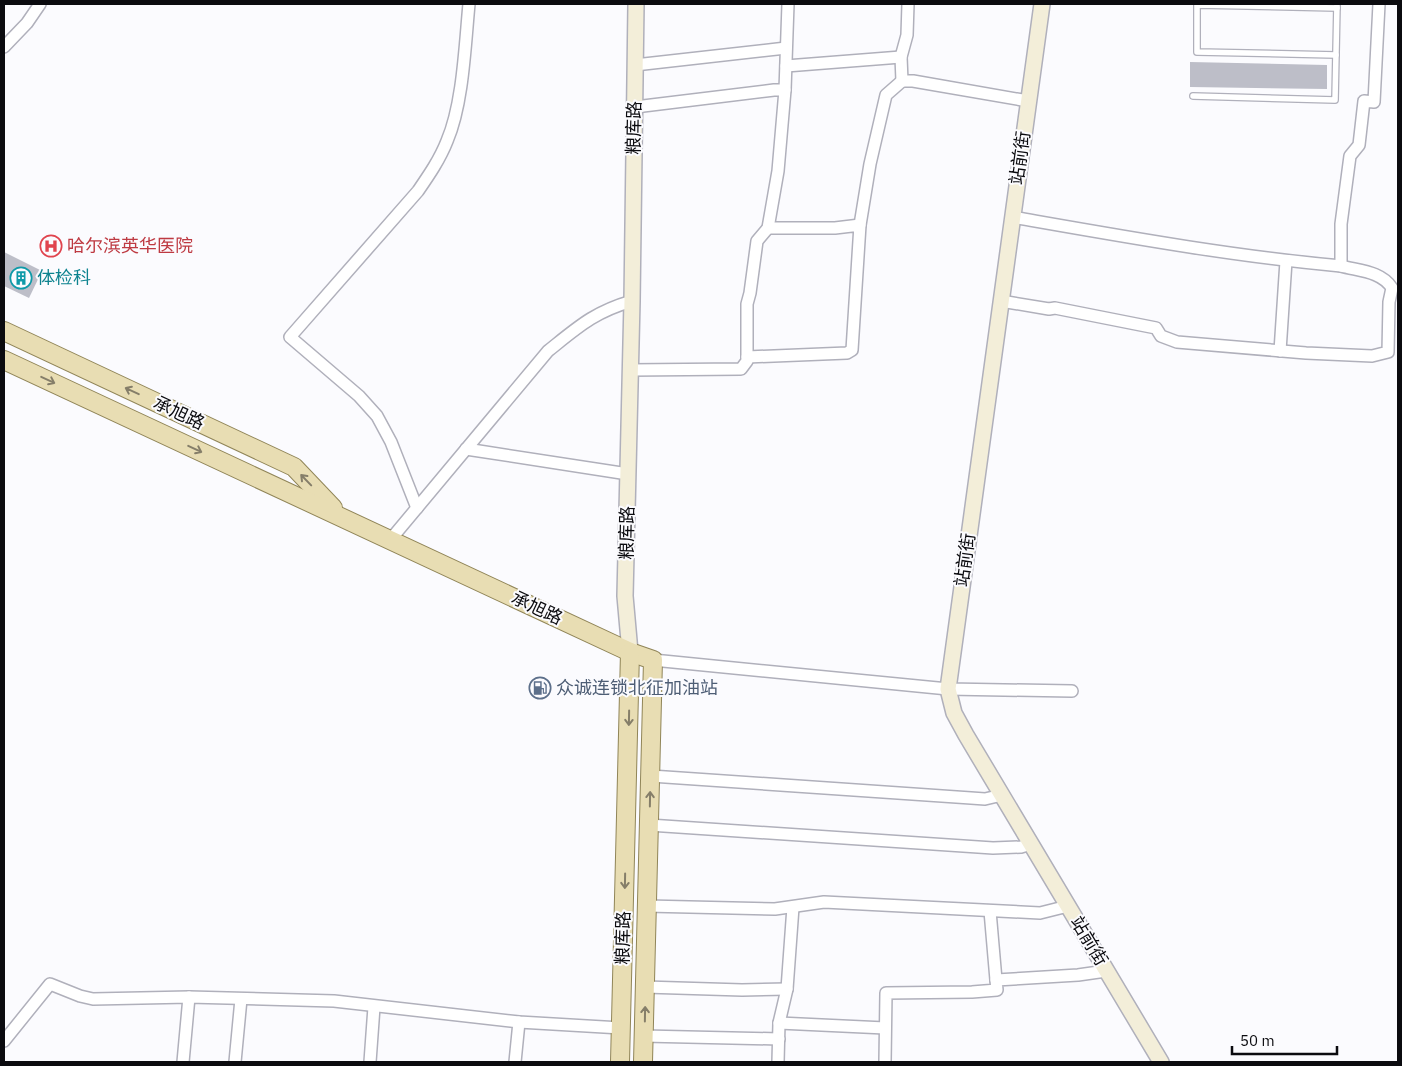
<svg xmlns="http://www.w3.org/2000/svg" width="1402" height="1066" font-family="'IBM Plex Sans','Noto Sans SC',sans-serif">
	<rect width="100%" height="100%" fill="#fbfbfe"/>
	<g fill="#bdbec8">
		<polygon points="1190,62 1327,65 1327,89 1190,87"/>
		<polygon points="4,252 42,271 29,298 4,286"/>
	</g>
	<g fill="none" stroke-linecap="round" stroke-linejoin="round">
		<g stroke="#b0b0bb" stroke-width="8">
			<g id="lane">
				<polyline points="1336,55 1197,52 1197,5 1337,8"/>
				<polyline points="1193,96 1335,100 1337,4"/>
			</g>
		</g>
		<g stroke="#b0b0bb" stroke-width="14">
			<g id="street">
				<polyline points="908,4 907,35 901,57 902,81 913,81 1028,101"/>
				<polyline points="4,47 27,23 40,4"/>
				<polyline points="635,65 786,48"/>
				<polyline points="786,66 901,57"/>
				<polyline points="635,107 774,90 785,90"/>
				<path d="M1012 217C1121 236 1231 256 1341 266V224L1350 156 1359 145 1364 101 1374 102 1379 4"/>
				<polyline points="860,225 870,164 886,95 902,81"/>
				<path d="M1001 301 1049 309 1055 308 1156 328 1161 336 1177 342 1306 353 1372 356 1388 352 1389 302 1392 288C1381 271 1359 271 1341 266"/>
				<polyline points="1280,351 1286,261"/>
				<polyline points="747,357 847,353 852,350 860,225 835,228 768,228"/>
				<polyline points="631,370 741,369 747,361 747,304 750,293 757,241 768,228 778,171 785,90 788,4"/>
				<polyline points="466,449 628,474"/>
				<path d="M417 508 391 442 377 416 359 396 290 337 418 191C429 175 440 159 447 141 463 104 465 45 469 4"/>
				<path d="M391 539 548 351C578 327 594 312 632 301"/>
				<polyline points="653,660 948,689 1072,691"/>
				<polyline points="651,776 971,798 985,799 1002,795"/>
				<polyline points="649,825 993,848 1021,847 1031,844"/>
				<polyline points="647,906 775,909 824,902 1040,913 1068,906"/>
				<polyline points="990,911 996,980"/>
				<polyline points="645,987 742,990 787,989"/>
				<polyline points="779,1023 885,1028"/>
				<polyline points="644,1036 779,1039"/>
				<polyline points="4,1041 50,984 80,996 93,999 189,997 334,1001 519,1022 621,1028"/>
				<polyline points="183,1062 189,997"/>
				<polyline points="235,1062 241,999"/>
				<polyline points="370,1062 374,1007"/>
				<polyline points="515,1062 519,1022"/>
				<polyline points="778,1062 779,1023 787,989 793,907"/>
				<polyline points="885,1062 886,993 972,992 997,990 996,980 1078,975 1106,971"/>
			</g>
		</g>
		<g stroke="#b0b0bb" stroke-width="18">
			<g id="secondary">
				<polyline points="1042,4 948,689 954,713 966,735 1161,1062"/>
				<polyline points="630,652 625,596 632,301 636,4"/>
			</g>
		</g>
		<g stroke="#908558" stroke-width="20">
			<g id="primary">
				<polyline points="4,331 294,467 333,508"/>
				<polyline points="4,360 630,652 653,660 643,1062"/>
				<polyline points="620,1062 630,652"/>
			</g>
		</g>
		<use href="#lane" stroke="#fff" stroke-width="5.5"/>
		<use href="#street" stroke="#fff" stroke-width="11"/>
		<use href="#secondary" stroke="#f3eed9" stroke-width="15"/>
		<use href="#primary" stroke="#e8ddb3" stroke-width="18"/>
	</g>
	<defs><path id="oneway-shaft" d="M-6 0H5M1.5-3L5.5 0L1.5 3" fill="none" stroke-width="1.6" stroke-linecap="round" stroke-linejoin="round" transform="scale(1.25)"/></defs>
	<g stroke="#857e69">
		<use href="#oneway-shaft" transform="translate(48 380) rotate(25)"/>
		<use href="#oneway-shaft" transform="translate(132 391) rotate(-155)"/>
		<use href="#oneway-shaft" transform="translate(195 449) rotate(25)"/>
		<use href="#oneway-shaft" transform="translate(306 480) rotate(-134)"/>
		<use href="#oneway-shaft" transform="translate(629 718) rotate(91)"/>
		<use href="#oneway-shaft" transform="translate(650 799) rotate(-89)"/>
		<use href="#oneway-shaft" transform="translate(625 881) rotate(91)"/>
		<use href="#oneway-shaft" transform="translate(645 1014) rotate(-89)"/>
	</g>
	<defs>
		<g id="hospital-ring" transform="scale(1.125)"><circle r="9.5" fill="#fbfbfe" stroke="#e0444e" stroke-width="1.5"/><path d="M-5-5h3v3.5h4V-5h3V5h-3V1.5h-4V5h-3Z" fill="#e0444e"/></g>
		<g id="building-ring" transform="scale(1.125)"><circle r="9.5" fill="#fbfbfe" stroke="#0f9aa8" stroke-width="1.5"/><path d="M-4-6H4V6H1V3H-1V6H-4ZM-2.5-4.3h1.7v1.8h-1.7ZM.8-4.3h1.7v1.8H.8ZM-2.5-1h1.7V.8h-1.7ZM.8-1h1.7V.8H.8Z" fill="#0f9aa8"/></g>
		<g id="fuel-ring" transform="scale(1.125)"><circle r="9.5" fill="#fbfbfe" stroke="#5c6f8a" stroke-width="1.5"/><path d="M-5.5-6h7V0h2V4h1.3V-2.5L3-4.5l.8-.8L6-3V5H2.5V1h-1V6h-7ZM-4.2-4.7v3.2H.2V-4.7Z" fill="#5c6f8a"/></g>
	</defs>
	<g fill-rule="evenodd">
		<use href="#hospital-ring" x="51" y="246"/>
		<use href="#building-ring" x="21" y="278"/>
		<use href="#fuel-ring" x="540" y="688"/>
	</g>
	<g text-anchor="middle" stroke-width="4" stroke-linejoin="round" paint-order="stroke">
		<g font-size="18" fill="#0b0b0f" stroke="#fbfbfe">
			<text transform="translate(634 128) rotate(-89)" y="6">粮库路</text>
			<text transform="translate(1020 158) rotate(-82)" y="6">站前街</text>
			<text transform="translate(179 413) rotate(25)" y="6">承旭路</text>
			<text transform="translate(627 533) rotate(-89)" y="6">粮库路</text>
			<text transform="translate(965 560) rotate(-82)" y="6">站前街</text>
			<text transform="translate(537 608) rotate(25)" y="6">承旭路</text>
			<text transform="translate(623 938) rotate(-89)" y="6">粮库路</text>
			<text transform="translate(1089 941) rotate(59)" y="6">站前街</text>
		</g>
		<g font-size="18" fill="#be3a42" stroke="#fbfbfe" text-anchor="start">
			<text x="67" y="252">哈尔滨英华医院</text>
		</g>
		<g font-size="18" fill="#0d838f" stroke="#fbfbfe" text-anchor="start">
			<text x="37" y="284">体检科</text>
		</g>
		<g font-size="18" fill="#4e5e75" stroke="#fbfbfe" text-anchor="start">
			<text x="556" y="694">众诚连锁北征加油站</text>
		</g>
	</g>
	<rect width="1402" height="1066" fill="none" stroke="#0b0b0f" stroke-width="10"/>
	<path d="M1232 1046v8h105v-8" fill="none" stroke="#0b0b0f" stroke-width="2.5"/>
	<text x="1240" y="1046" font-size="15" fill="#0b0b0f" stroke="#fbfbfe" stroke-width="4" paint-order="stroke">50 m</text>
</svg>
